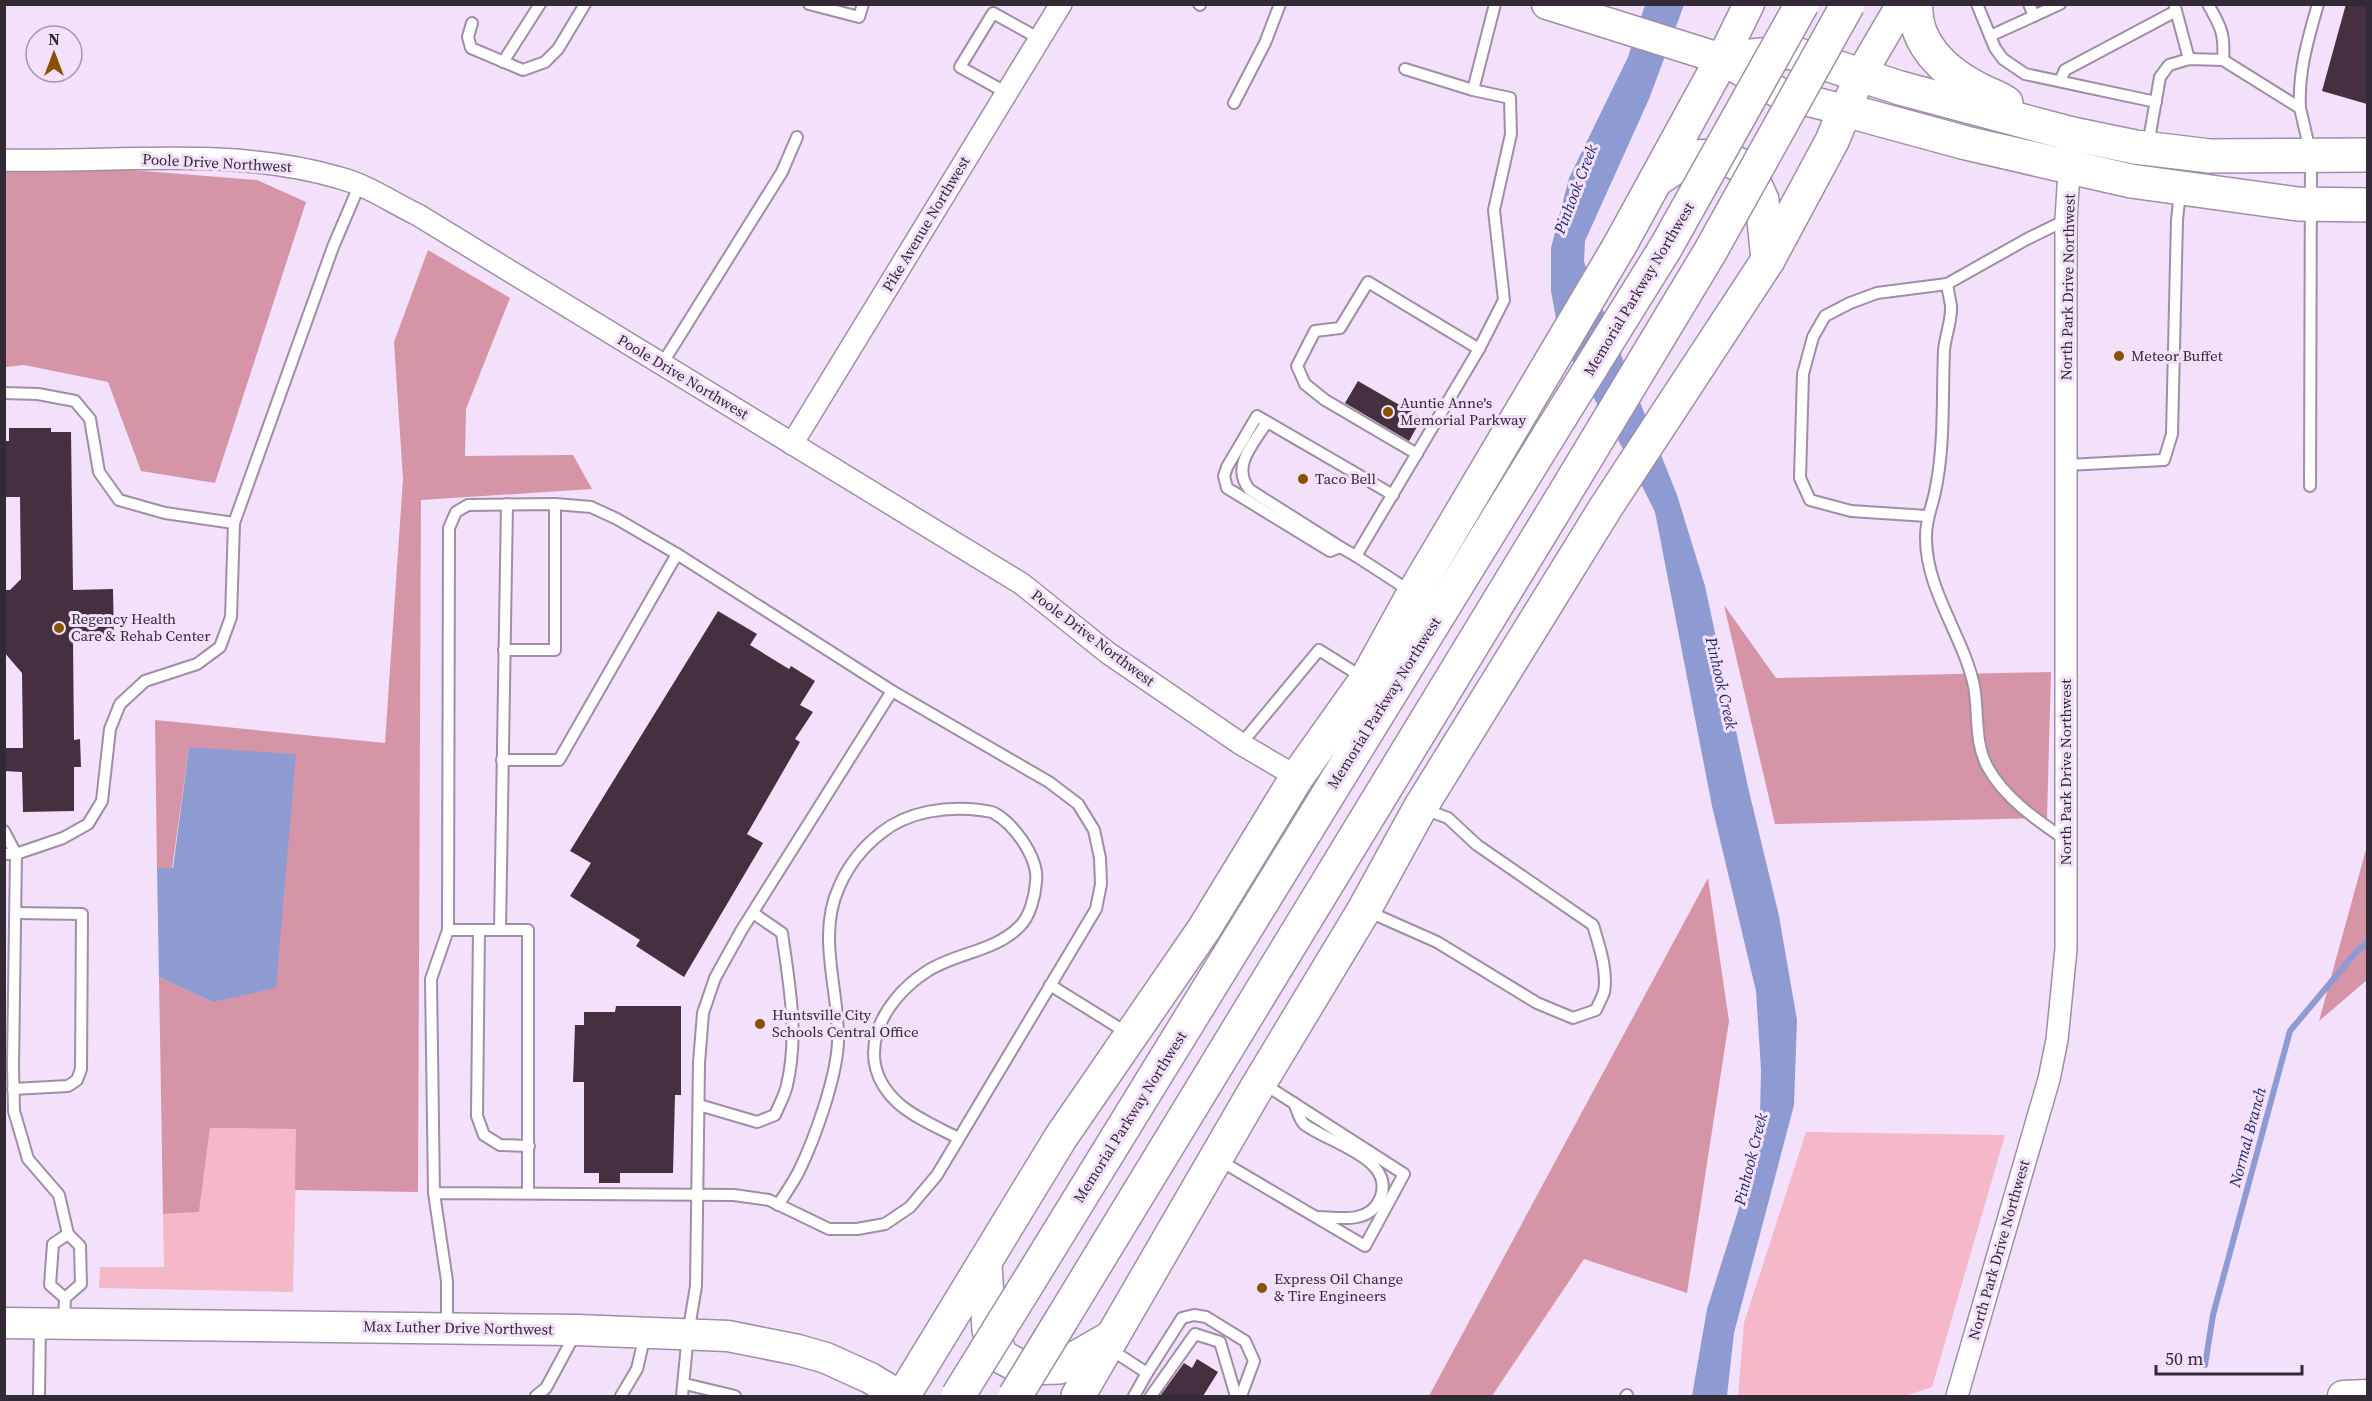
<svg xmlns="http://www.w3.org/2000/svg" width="2372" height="1401" font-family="'Source Serif 4',serif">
	<rect width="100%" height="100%" fill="#f3e0fa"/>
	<g fill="#f4b8c9">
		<polygon points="210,1128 297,1129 293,1292 99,1288 100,1267 164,1267 163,1214 199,1211"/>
		<polygon points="1806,1132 2005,1135 1932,1387 1905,1396 1738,1396 1744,1323"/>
	</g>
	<g fill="#d695a7">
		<polygon points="94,167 257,180 306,202 215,483 141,471 108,382 24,365 5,367 5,168"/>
		<polygon points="428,250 510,298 466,409 465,456 573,455 592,489 421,500 418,1192 295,1190 296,1129 210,1128 199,1212 163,1214 159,977 212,1002 189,747 172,869 157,868 155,720 385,743 403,479 394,342"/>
		<polygon points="1724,605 1776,678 2051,672 2047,818 1775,824"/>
		<polygon points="2367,846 2367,980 2319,1021"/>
		<polygon points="1708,878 1729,1021 1687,1293 1584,1259 1492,1396 1429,1396"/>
	</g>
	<g fill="#8e9bd2">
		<polygon points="1645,5 1684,5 1649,99 1585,241 1584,262 1677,495 1705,586 1748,787 1779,916 1797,1020 1794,1105 1734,1333 1727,1396 1692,1396 1707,1309 1749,1176 1760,1117 1761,1070 1756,991 1712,806 1655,512 1626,454 1573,362 1557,324 1551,291 1551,248 1569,178 1628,57"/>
		<polygon points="189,747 296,754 276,988 212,1002 159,977 157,868 173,868"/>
	</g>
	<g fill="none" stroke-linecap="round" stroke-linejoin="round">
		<polyline stroke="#8e9bd2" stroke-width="6" points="2205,1365 2213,1315 2290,1031 2357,951 2368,942"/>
	</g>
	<g fill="#46303f">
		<polygon points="2346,4 2367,4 2367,104 2322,91"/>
		<polygon points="1358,381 1422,418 1409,441 1345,403"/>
		<polygon points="9,428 51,428 51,432 71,432 73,590 113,589 114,640 73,641 74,740 80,739 81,767 74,767 74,811 23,812 22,772 4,771 4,748 23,748 22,673 4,652 4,590 10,590 21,579 20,497 4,497 4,441 9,441"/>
		<polygon points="718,611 757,634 750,645 789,669 791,666 815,681 800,705 813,712 795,739 800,742 747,834 763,843 684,977 636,946 640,940 570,896 591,863 570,851"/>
		<polygon points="616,1006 681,1006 681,1095 675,1095 673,1173 620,1173 620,1183 599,1183 599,1173 584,1173 584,1082 573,1082 575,1025 584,1025 584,1012 615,1012"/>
		<polygon points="1197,1359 1218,1372 1203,1396 1160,1396 1184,1363 1192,1368"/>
	</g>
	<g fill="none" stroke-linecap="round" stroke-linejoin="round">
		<g stroke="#9f8ea6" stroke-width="14">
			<g id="lane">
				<polyline points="809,4 859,17 863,4"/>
				<polyline points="1199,4 1200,5"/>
				<polyline points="1977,4 1995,48 2003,59 2025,74 2156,102"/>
				<polyline points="2029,4 2034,16"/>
				<path d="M2208 4C2221 27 2225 34 2223 60"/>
				<polyline points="2175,7 2189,59"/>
				<polyline points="472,23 468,37 471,48 523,70 545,62 558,49 585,4"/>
				<polyline points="1990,36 2060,4"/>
				<polyline points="503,62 540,4"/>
				<polyline points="1405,69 1473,90 1495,4"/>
				<polyline points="2060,81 2065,70 2176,11"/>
				<polyline points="1007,93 960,67 993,13 1040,39"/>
				<polyline points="1234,103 1265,43 1280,4"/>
				<path d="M2300 108C2298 72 2308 39 2318 4"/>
				<polyline points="2148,145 2160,77 2169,65 2189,59 2223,60 2300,108 2311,155 2310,486"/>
				<path d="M1947 284C1948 291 1950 299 1951 306 1952 321 1945 336 1944 351 1942 397 1945 446 1935 492 1932 507 1926 519 1926 536 1925 589 1963 635 1974 686 1979 713 1974 741 1987 766 2004 798 2038 821 2066 840"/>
				<polyline points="662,364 782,172 797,137"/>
				<polyline points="4,393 38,394 75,401 90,419 99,472 119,500 165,513 234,523"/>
				<path d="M1267 422C1254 443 1230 467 1250 490L1340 547"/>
				<polyline points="1417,454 1325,400 1305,384 1297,366 1315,331 1340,328 1368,282 1479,349"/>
				<polyline points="2067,465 2164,460 2172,434 2177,220 2180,191"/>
				<polyline points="507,504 500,930 528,930 528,1193"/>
				<polyline points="1927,516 1851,511 1810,500 1800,478 1803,374 1813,337 1825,316 1850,303 1877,293 1947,284 2027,239 2066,220"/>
				<polyline points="1356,556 1340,547 1330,551 1227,488 1224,476 1227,467 1257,416 1393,495"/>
				<polyline points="1410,591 1356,556 1479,349 1504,300 1494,210 1511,134 1510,98 1473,90"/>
				<polyline points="504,650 555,650 555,504"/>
				<polyline points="1241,744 1319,650 1362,677"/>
				<polyline points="502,760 559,760 677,554"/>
				<polyline points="4,831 16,854 4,854"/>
				<path d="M1367 911 1437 942 1537 1003 1573 1018 1596 1010C1598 1005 1602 998 1604 992 1608 971 1599 945 1593 925L1477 845 1448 818 1424 809"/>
				<polyline points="448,930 500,930"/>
				<polyline points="479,930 477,1116 484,1135 500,1145 529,1146"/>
				<polyline points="1050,985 1129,1034"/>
				<polyline points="13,1089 68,1086 77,1080 81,1069 82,914 17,913"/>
				<path d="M1294 1103C1297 1109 1299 1119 1304 1124 1328 1143 1400 1159 1379 1201 1368 1223 1341 1218 1320 1217"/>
				<path d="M699 1105 757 1122 775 1115C779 1105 785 1095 787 1085 799 1034 789 983 782 933L753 913"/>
				<polyline points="1219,1160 1365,1246 1404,1174 1264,1084"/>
				<polyline points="434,1193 734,1195 769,1200 829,1229 857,1229 885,1224 910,1207 937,1175 1096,909 1101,884 1100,858 1094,830 1078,804 1049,782 892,691 677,554 617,519 591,507 555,504 468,505 456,512 449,528 448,930 431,979 434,1193 447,1281 447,1328"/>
				<path d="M778 1205C785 1194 793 1183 799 1171 815 1138 836 1079 838 1043 840 992 816 937 839 887 848 866 863 847 881 833 908 811 947 806 980 810 984 811 990 811 994 813 1005 819 1015 830 1022 840 1030 852 1038 868 1036 882 1035 896 1030 917 1019 927 994 952 954 953 926 972 880 1002 851 1060 898 1103 915 1118 939 1128 958 1138"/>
				<polyline points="65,1298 50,1285 53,1244 68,1234"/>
				<polyline points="64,1322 65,1298 81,1284 80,1246 68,1234 59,1195 28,1159 14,1111 13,1065 16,854 63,838 88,824 102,801 110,729 120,704 145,681 197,664 220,647 231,617 234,523 333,247 359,186"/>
				<polyline points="1110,1349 1147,1373 1134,1396"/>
				<polyline points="1147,1373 1182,1318 1194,1315 1206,1317 1245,1341 1254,1361 1241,1396"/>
				<polyline points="685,1384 735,1396"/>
				<polyline points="39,1396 40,1324"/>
				<polyline points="536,1396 546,1388 575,1334"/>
				<polyline points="621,1396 637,1369 645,1335"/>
				<polyline points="682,1396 688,1334 696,1286 699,1063 703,1013 715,978 741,931 892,691"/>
				<polyline points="1151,1396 1195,1334 1220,1342 1236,1396"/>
				<polyline points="1626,1396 1627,1395"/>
			</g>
		</g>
		<g stroke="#9f8ea6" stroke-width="24">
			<g id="street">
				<path d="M4 160C116 163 231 146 340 178 367 185 393 203 418 215L1022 584 1108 653 1241 744 1297 777"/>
				<polyline points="792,444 1061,4"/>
				<polyline points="1957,1396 2049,1079 2057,1040 2066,949 2066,220 2070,155"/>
			</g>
		</g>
		<g stroke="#9f8ea6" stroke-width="33">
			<g id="secondary">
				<polyline points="1547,4 1722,59 1781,94 1845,110 1861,74 1902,4"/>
				<polyline points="1722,59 1749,4"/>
				<polyline points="4,1323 577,1330 728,1336 798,1350 826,1358 870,1378 900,1396"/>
				<polyline points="2343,1396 2368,1395"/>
			</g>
		</g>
		<g stroke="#9f8ea6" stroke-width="36">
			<g id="highway">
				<path d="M1916 4C1913 43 1945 72 1976 88 1986 94 1996 96 2006 103"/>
				<polyline points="1656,180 1690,157 1721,156 1748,169 1762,200 1768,260"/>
				<polyline points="985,1264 989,1330 1002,1357 1023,1368 1060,1367 1112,1337"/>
				<polyline points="1021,1294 1551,432"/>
				<polyline points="1062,1319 1574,478"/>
				<polyline points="903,1396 1061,1137 1204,929 1297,777 1366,680 1414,593 1620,245 1722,59 1790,52 1900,88 2072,134 2135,147 2210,156 2368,155"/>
				<polyline points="1078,1396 1256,1089 1364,910 1420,808 1606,507 1768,260 1832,141 1845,110 1966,143 2131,181 2298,204 2368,205"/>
			</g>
		</g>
		<use href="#lane" stroke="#fff" stroke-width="10"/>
		<use href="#street" stroke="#fff" stroke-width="21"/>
		<use href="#secondary" stroke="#fff" stroke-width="30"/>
		<use href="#highway" stroke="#fff" stroke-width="33"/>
		<g stroke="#9f8ea6" stroke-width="36" stroke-linecap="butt">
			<g id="highway-bridge">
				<polyline points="1551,432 1666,247 1802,4"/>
				<polyline points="1574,478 1710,252 1848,4"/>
				<polyline points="958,1396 1021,1294"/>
				<polyline points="1015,1396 1062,1319"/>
			</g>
		</g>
		<use href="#highway-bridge" stroke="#fff" stroke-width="33"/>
	</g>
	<g fill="#895203" stroke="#f3e0fa" stroke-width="2">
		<circle cx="2119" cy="356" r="6"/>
		<circle cx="1388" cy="412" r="6"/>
		<circle cx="1303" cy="479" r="6"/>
		<circle cx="59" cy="628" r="6"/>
		<circle cx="760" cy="1024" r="6"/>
		<circle cx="1262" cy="1288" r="6"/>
	</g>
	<g text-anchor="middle" stroke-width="6" stroke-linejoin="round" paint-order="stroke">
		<g font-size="15" fill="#322a34" stroke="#f3e0fa">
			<text transform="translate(217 163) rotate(3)" y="5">Poole Drive Northwest</text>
			<text transform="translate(926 224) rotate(-59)" y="5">Pike Avenue Northwest</text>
			<text transform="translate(2068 287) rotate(-89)" y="5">North Park Drive Northwest</text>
			<text transform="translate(1639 289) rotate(-59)" y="5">Memorial Parkway Northwest</text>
			<text transform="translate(683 377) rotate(31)" y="5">Poole Drive Northwest</text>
			<text transform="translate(1093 638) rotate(37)" y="5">Poole Drive Northwest</text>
			<text transform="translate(1384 703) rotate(-58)" y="5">Memorial Parkway Northwest</text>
			<text transform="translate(2066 772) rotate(-90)" y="5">North Park Drive Northwest</text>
			<text transform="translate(1130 1117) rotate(-58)" y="5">Memorial Parkway Northwest</text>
			<text transform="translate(1999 1250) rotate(-74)" y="5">North Park Drive Northwest</text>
			<text transform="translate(458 1328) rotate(1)" y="5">Max Luther Drive Northwest</text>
		</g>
		<g font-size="15" fill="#322a34" stroke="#f3e0fa" text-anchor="start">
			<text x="2131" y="361">Meteor Buffet</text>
			<text x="1400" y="408">Auntie Anne's<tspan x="1400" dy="17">Memorial Parkway</tspan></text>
			<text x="1315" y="484">Taco Bell</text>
			<text x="71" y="624">Regency Health<tspan x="71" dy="17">Care &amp; Rehab Center</tspan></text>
			<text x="772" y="1020">Huntsville City<tspan x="772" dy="17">Schools Central Office</tspan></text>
			<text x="1274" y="1284">Express Oil Change<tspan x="1274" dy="17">&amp; Tire Engineers</tspan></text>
		</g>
		<g font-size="16" font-style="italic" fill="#222969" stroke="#f3e0fa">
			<text transform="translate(1575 189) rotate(-69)" y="6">Pinhook Creek</text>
			<text transform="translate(1722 683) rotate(77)" y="6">Pinhook Creek</text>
			<text transform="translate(2247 1137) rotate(-75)" y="6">Normal Branch</text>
			<text transform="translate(1750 1159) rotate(-76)" y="6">Pinhook Creek</text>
		</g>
	</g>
	<rect width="2372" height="1401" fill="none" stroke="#322a34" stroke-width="12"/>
	<g transform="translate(54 54)"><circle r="28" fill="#f3e0fa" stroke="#a697ab" stroke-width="1.5"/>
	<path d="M0-4.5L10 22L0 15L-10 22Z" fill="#895203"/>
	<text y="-9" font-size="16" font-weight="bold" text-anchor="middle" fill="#322a34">N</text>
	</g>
	<path d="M2156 1365v9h146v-9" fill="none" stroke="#322a34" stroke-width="3"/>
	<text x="2165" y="1365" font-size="18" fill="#322a34" stroke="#f3e0fa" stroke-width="4.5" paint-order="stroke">50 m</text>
</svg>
